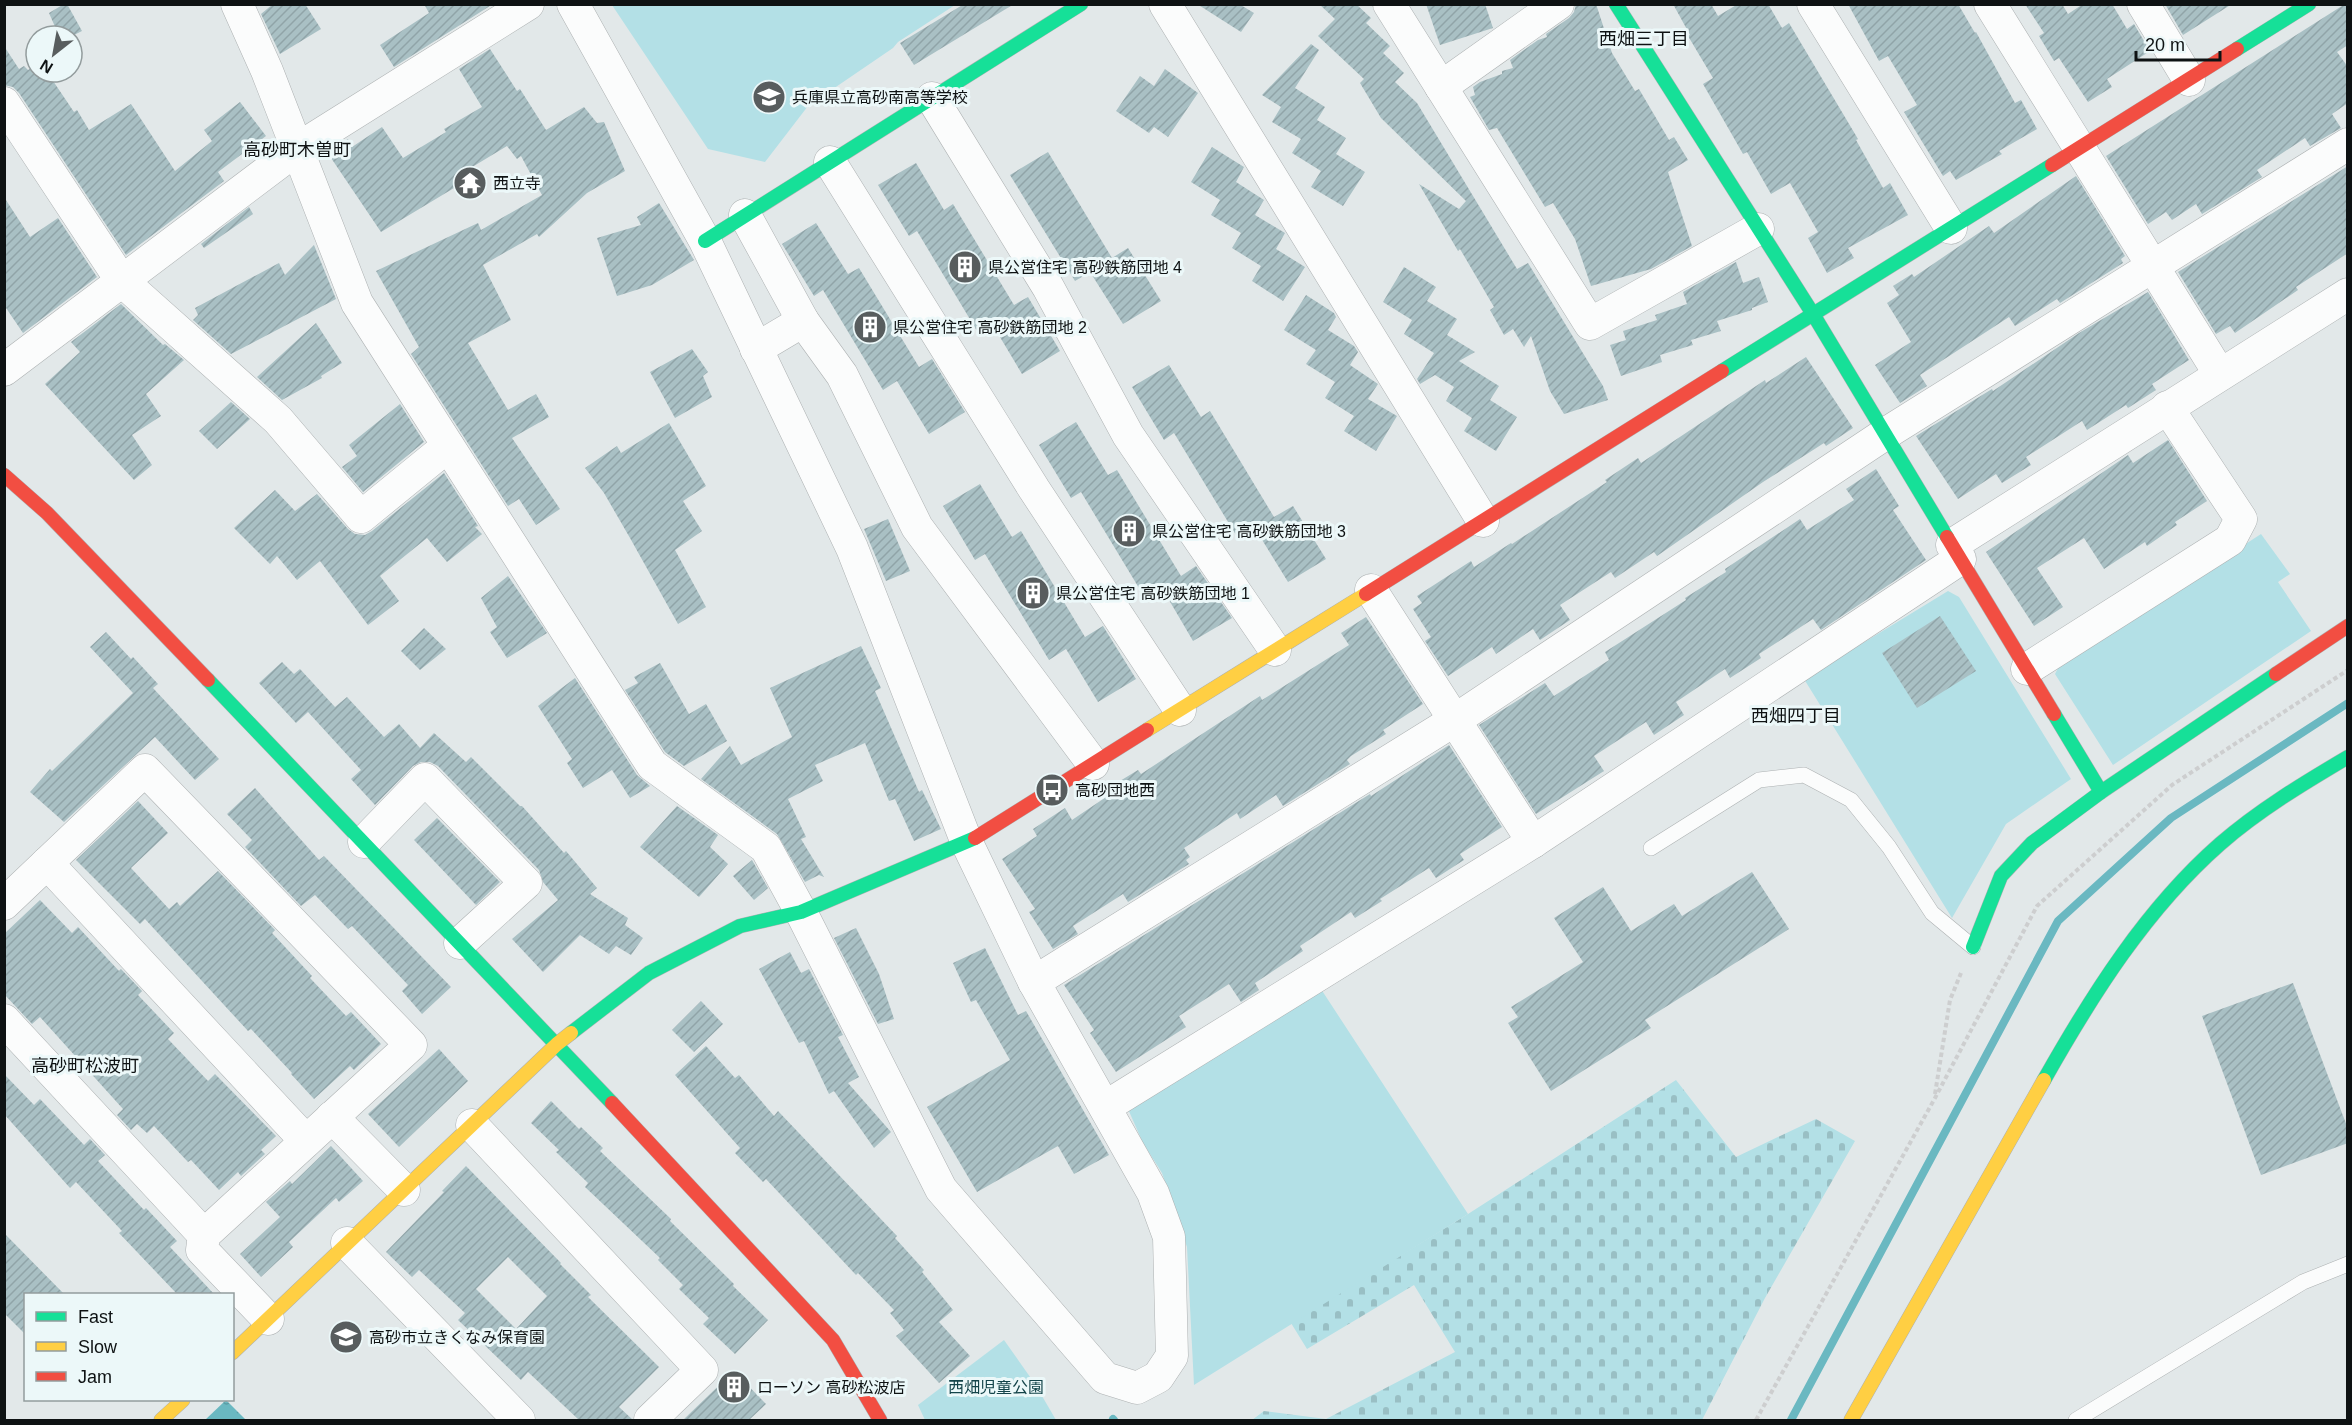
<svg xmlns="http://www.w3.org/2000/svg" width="2352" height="1425" font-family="Arial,'Noto Sans JP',sans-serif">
	<defs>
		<pattern id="cemetery-stones" width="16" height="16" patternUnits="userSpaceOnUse" patternTransform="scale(1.5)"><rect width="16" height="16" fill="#b3e0e6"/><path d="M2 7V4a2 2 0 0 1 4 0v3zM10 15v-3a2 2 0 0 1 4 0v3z" fill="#99bfc4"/></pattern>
		<pattern id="water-ripples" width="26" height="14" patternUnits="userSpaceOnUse" patternTransform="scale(1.5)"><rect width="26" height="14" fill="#6ab8c1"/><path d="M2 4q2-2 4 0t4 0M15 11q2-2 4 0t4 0" fill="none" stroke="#5b9da5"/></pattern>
		<pattern id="building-hatch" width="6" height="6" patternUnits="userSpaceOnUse" patternTransform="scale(1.5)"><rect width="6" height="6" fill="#a9c0c4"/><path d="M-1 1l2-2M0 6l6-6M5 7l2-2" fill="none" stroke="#90a4a8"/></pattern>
	</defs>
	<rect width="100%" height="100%" fill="#e2e8e9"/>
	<polygon fill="url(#cemetery-stones)" points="1676,1080 1736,1157 1816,1119 1855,1141 1765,1298 1702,1420 1252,1420 1264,1411 1326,1419 1455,1352 1414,1285 1307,1349 1291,1323 1468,1214"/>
	<g fill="#b3e0e6">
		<polygon points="612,5 955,5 898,42 893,48 808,106 765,162 708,149"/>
		<polygon points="2261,534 2290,574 2278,582 2311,631 2113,765 2055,674 2060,664"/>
		<polygon points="1948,591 1959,597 2071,779 2006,824 1952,918 1804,679"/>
		<polygon points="1319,986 1468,1214 1194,1385 1187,1247 1162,1173 1143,1143 1128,1109"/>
		<polygon points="1004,1340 1035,1384 1056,1420 925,1420 918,1405"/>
	</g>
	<polygon fill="url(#water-ripples)" points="226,1400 246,1420 205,1420"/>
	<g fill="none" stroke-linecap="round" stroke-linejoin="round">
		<g stroke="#6ab8c1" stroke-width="8">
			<polyline points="1113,1419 1114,1420"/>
			<polyline points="1791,1420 2058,921 2171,818 2348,703"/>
		</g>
	</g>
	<g fill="url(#building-hatch)" fill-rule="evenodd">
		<polygon points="64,4 67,4 82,31 72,36 59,36 49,13"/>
		<polygon points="273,4 305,4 321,29 280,54 261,14"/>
		<polygon points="424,4 493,4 394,67 380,45 429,13"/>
		<polygon points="964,4 1014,4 914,65 900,43"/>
		<polygon points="1197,4 1239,4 1254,13 1241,32"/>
		<polygon points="1319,4 1356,4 1371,18 1366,23 1390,46 1383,53 1404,73 1395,82 1417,103 1517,269 1528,263 1603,386 1608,400 1564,414 1550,391 1531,336 1524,347 1513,329 1504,335 1490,310 1494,307 1460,249 1458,251 1419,184 1459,209 1466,201 1381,118 1360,83 1364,79 1318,36 1335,19"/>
		<polygon points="1426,4 1485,4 1493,28 1440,45"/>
		<polygon points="1576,4 1596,4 1612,53 1635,91 1639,89 1669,140 1674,137 1688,160 1668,172 1692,246 1651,269 1591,286 1575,239 1553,203 1545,207 1497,128 1489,130 1470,97 1475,95 1473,87 1480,82 1502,74 1502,71 1513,68 1510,60 1538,40 1547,37 1546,34 1569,18 1574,12"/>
		<polygon points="1673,4 1711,4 1718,16 1738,4 1768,4 1782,28 1789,23 1858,139 1856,140 1883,188 1890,183 1908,215 1848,248 1854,258 1827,273 1808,238 1818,232 1790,183 1771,194 1747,152 1743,154 1703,84 1713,78 1688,36 1690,35"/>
		<polygon points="1848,4 1958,4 1975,33 1976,32 2015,103 2021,100 2037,129 1999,151 2002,154 1956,180 1950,171 1943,176 1904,112 1917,105 1888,56 1879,61"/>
		<polygon points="2025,4 2062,4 2068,14 2083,4 2112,4 2127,29 2134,24 2150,51 2107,79 2112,87 2088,102 2059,58 2054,61 2039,36 2044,33"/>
		<polygon points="2165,4 2232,4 2183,35"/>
		<polygon points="2345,4 2348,4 2348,45 2337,52 2348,67 2348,103 2332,114 2341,128 2310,146 2305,138 2257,170 2262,177 2202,214 2196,204 2172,220 2166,212 2148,224 2106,156"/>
		<polygon points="1311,44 1319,50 1295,88 1325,107 1317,120 1346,138 1336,154 1365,172 1343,206 1311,187 1321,171 1292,153 1301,139 1272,122 1281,107 1262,95"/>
		<polygon points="4,46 19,69 24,66 28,70 36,65 36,72 47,72 74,112 77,110 89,130 131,104 175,171 212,141 204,130 240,102 266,136 218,172 224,181 126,255 19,93 13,87 4,85"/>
		<polygon points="490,49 517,91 520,89 546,130 584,107 597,123 604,122 625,171 587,193 539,237 537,234 483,265 511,320 468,343 508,410 536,394 549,417 512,438 560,509 536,525 519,499 508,506 411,354 419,347 376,271 478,223 481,230 542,195 521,156 517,159 507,146 459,175 464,182 381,232 327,152 348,139 352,147 382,127 403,158 446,132 444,129 482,107 459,69"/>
		<polygon points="1165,69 1198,93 1168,137 1154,127 1149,133 1116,111 1140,76 1154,86"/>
		<polygon points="1212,147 1244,167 1236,182 1264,200 1255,215 1285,233 1276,249 1305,267 1283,301 1252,281 1261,266 1232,248 1241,233 1211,215 1220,200 1191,182"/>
		<polygon points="1048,152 1112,258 1128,248 1161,301 1123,324 1090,272 1075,281 1010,175"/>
		<polygon points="916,163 944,210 953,204 1014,305 1028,297 1060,351 1022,374 991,322 977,331 917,231 909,236 878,185"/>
		<polygon points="2348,166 2348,253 2296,287 2298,290 2235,333 2230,326 2216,334 2178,272"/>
		<polygon points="2076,176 2125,256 2121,259 2123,263 2060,303 2057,299 2015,326 2009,317 1920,375 1927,386 1900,403 1875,365 1911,342 1887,303 1899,295 1893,286 1912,274 1914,277 1989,226 1994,233"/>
		<polygon points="4,197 30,237 58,218 97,277 23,333 4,305"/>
		<polygon points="659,203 694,260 652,285 617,296 597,238 641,225 637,217"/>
		<polygon points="249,207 253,214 204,248 201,244"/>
		<polygon points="816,223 848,274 859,268 919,367 932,359 965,412 929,434 897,381 883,390 823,290 814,296 782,244"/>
		<polygon points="314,245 336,299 231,354 193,320 198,315 195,308 279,263 285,275"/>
		<polygon points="1736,262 1743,283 1759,277 1768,302 1752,308 1752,310 1717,321 1721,331 1691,340 1693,345 1660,355 1662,362 1621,376 1610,345 1626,340 1623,331 1657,320 1655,315 1687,304 1683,292"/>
		<polygon points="1404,267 1436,287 1427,301 1457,319 1447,335 1475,352 1459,361 1499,386 1490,400 1517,417 1496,451 1464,431 1472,418 1446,401 1454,387 1435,375 1420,384 1417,379 1434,353 1404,334 1412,320 1383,302"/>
		<polygon points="2148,292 2189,360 2152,384 2156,390 2128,408 2126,405 2087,430 2082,421 2026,457 2031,465 2002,483 1996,474 1958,499 1916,436 1992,389 1993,391 2079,333"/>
		<polygon points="1306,295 1334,313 1336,317 1328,330 1354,346 1358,352 1350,365 1378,384 1368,399 1397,416 1376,451 1344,431 1354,416 1325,398 1335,382 1306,364 1316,350 1284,330"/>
		<polygon points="121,304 163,345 165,344 184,360 146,394 161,416 132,435 152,465 134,480 45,384 80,352 71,342"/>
		<polygon points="316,323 342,363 321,376 322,378 282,400 257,377"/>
		<polygon points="692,349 708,372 703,376 712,397 675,418 650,372"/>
		<polygon points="1806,357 1853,428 1826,446 1824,443 1763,482 1657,556 1654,552 1615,578 1611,572 1560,605 1570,620 1540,640 1533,629 1496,654 1492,647 1448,676 1425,641 1431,637 1413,609 1422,603 1417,596 1471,561 1474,567 1511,543 1512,544 1607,482 1605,480 1638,458 1641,463 1765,380 1766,383"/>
		<polygon points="1169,365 1201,417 1210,411 1274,517 1293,506 1326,559 1288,582 1256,530 1239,540 1174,433 1164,440 1132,387"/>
		<polygon points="231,402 250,419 217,449 199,431"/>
		<polygon points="400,404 424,442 363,492 342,467 357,456 349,445"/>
		<polygon points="1076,422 1108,475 1117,470 1181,576 1196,566 1232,618 1193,641 1162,588 1145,598 1081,492 1071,498 1039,445"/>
		<polygon points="669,423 706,486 683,501 702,531 675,550 706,607 678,624 630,538 604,493 585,468 617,446 621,453"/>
		<polygon points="2168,440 2207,501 2175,522 2177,525 2147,546 2145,542 2104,569 2084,538 2037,568 2063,607 2034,626 1986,552 2128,455 2133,463"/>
		<polygon points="1876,469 1899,506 1893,510 1926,560 1821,630 1813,619 1759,654 1761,658 1730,678 1725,669 1676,702 1684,715 1654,735 1646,722 1594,756 1604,771 1536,814 1479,725 1545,683 1554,696 1609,660 1605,652 1686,600 1685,598 1726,572 1725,569 1800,519 1807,530 1854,500 1846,489"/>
		<polygon points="444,473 478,526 475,527 482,534 447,562 427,538 380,576 399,601 368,625 320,561 297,580 277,556 270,564 234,528 275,490 295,511 317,494 348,529 355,534 365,535 372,531"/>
		<polygon points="980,484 1012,537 1021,531 1085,637 1103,626 1136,679 1098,702 1066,649 1049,660 985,554 975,560 943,506"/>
		<polygon points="888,519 910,571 886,581 864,529"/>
		<polygon points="508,576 547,633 507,658 490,632 497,627 481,598"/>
		<polygon points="1940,616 1976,671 1917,708 1882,653"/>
		<polygon points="1366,617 1423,704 1383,730 1386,734 1351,756 1347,760 1350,764 1283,806 1276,795 1240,819 1237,813 1184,848 1190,857 1186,860 1189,864 1128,902 1123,894 1073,926 1078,934 1053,949 1029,912 1035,909 1002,859 1037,836 1033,829 1065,808 1072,820 1118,789 1115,784 1138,770 1141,774 1260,696 1262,700 1349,645 1341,633"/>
		<polygon points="424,628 446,649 420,670 401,651"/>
		<polygon points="106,632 131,659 133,657 158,684 153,688 219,759 195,780 155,737 64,822 30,792 50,769 52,771 133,693 90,647"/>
		<polygon points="861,646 881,688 875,691 919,792 922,790 941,829 914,841 895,799 889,801 865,743 815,765 823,781 788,799 806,837 801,839 824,877 819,875 805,882 777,834 701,779 730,746 741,765 792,737 770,688"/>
		<polygon points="282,662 294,674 300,669 335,707 347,697 384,737 399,724 420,748 434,733 466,762 471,757 520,806 522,806 564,853 566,851 597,888 590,894 628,918 625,925 643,938 631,955 616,946 609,954 580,935 543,972 512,939 558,900 543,882 539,870 438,766 430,762 421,762 413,766 375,805 351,779 361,770 308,712 296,723 259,683"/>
		<polygon points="660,663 689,714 706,704 727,741 684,766 665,752 625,690 638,683 634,677"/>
		<polygon points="575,678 637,775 650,786 630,798 612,770 583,788 567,763 572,759 538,706"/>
		<polygon points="1449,745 1502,827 1460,854 1464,860 1436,878 1429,868 1380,899 1382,901 1355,918 1351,912 1300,946 1303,951 1255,983 1259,990 1241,1002 1229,984 1179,1016 1186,1027 1116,1072 1090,1033 1094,1030 1064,985 1370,794 1371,796"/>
		<polygon points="255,788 319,860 324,856 451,987 422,1014 402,991 408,985 352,926 348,929 315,895 301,906 245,847 252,840 227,814"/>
		<polygon points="138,801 168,833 131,868 169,909 177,902 180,906 218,871 275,930 272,933 312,976 310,978 346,1016 351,1012 381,1044 354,1070 350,1066 314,1099 291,1074 292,1073 251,1029 248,1031 145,919 140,924 76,860"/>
		<polygon points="677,806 718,835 710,847 728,864 699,897 640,847"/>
		<polygon points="437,818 500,882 476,905 414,840"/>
		<polygon points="752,860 768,888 754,900 733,876"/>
		<polygon points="1752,872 1789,929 1645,1020 1651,1028 1551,1091 1508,1023 1518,1017 1511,1007 1583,962 1554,918 1603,887 1631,931 1674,904 1682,916"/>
		<polygon points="40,900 72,933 78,927 119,971 121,969 142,991 138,995 174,1033 168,1039 208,1081 215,1074 276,1136 261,1150 265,1154 241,1176 238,1172 219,1190 191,1160 188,1162 154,1126 147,1133 137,1124 131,1130 117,1115 123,1109 40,1017 32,1024 4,994 4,934"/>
		<polygon points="856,928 879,974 894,1019 878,1024 834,938"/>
		<polygon points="985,948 1018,1015 1026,1011 1109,1155 1074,1174 1058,1146 977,1192 927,1107 1010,1060 976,1000 971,1002 953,963"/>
		<polygon points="790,952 801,973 809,969 843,1035 838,1037 859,1077 848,1083 891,1132 874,1148 834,1091 829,1094 804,1041 799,1043 759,969"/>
		<polygon points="2293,983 2348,1129 2348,1143 2261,1175 2202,1016"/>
		<polygon points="701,1001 723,1024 694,1052 672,1030"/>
		<polygon points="706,1046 735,1078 739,1075 774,1116 778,1111 856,1193 897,1236 895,1238 924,1270 922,1272 953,1310 939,1322 970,1356 939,1383 896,1336 904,1330 890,1313 894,1310 858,1273 856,1275 766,1179 763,1182 735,1153 740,1148 675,1075"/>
		<polygon points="439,1049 468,1081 399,1147 368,1114"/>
		<polygon points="4,1074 34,1105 40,1099 84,1145 90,1139 105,1155 98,1161 144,1210 146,1208 177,1241 170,1247 214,1294 177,1294 119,1233 122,1231 76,1182 70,1188 4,1114"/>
		<polygon points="551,1101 579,1129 581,1127 603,1148 600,1151 671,1219 670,1221 734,1284 733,1286 768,1320 735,1354 703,1324 709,1318 679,1289 683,1285 658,1260 660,1258 585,1187 588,1183 556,1152 559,1150 531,1123"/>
		<polygon points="331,1146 363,1181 339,1202 336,1198 289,1242 293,1247 261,1277 240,1254 280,1217 266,1202 290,1181 292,1184"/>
		<path d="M466 1166 561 1263 560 1264 591 1295 588 1297 659 1367 619 1407 633 1420H579L528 1372 521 1380 477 1338 458 1320 465 1313 419 1270 412 1277 386 1252 444 1192 442 1191ZM508 1257 547 1296 516 1329 476 1289Z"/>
		<polygon points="4,1233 64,1294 26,1294 26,1335 4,1313"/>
		<polygon points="734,1371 766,1404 749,1420 683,1420"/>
	</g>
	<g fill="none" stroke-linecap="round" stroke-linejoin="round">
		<g stroke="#adb1b2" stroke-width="16">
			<g id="lane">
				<polyline points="1651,848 1759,780 1804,775 1851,800 1889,847 1932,913 1973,947"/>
				<polyline points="2076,1420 2303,1282 2348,1264"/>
			</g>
		</g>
		<g stroke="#adb1b2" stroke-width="33">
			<g id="street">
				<polyline points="237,4 267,71 357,303 652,765 766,848 801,912 941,1189 1105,1378 1137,1388 1158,1377 1172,1356 1169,1237 1153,1193 1034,982 967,843 852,548 705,241 573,4"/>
				<polyline points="1165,4 1483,521"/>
				<polyline points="1389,4 1590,324 1758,229"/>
				<polyline points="1813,4 1951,228"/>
				<polyline points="1990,4 2219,373"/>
				<polyline points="2143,4 2189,80"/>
				<polyline points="1441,87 1558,4"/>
				<polyline points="932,98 1048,287 1128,435 1275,650"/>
				<polyline points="4,103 121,280 278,420 361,517 448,446"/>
				<polyline points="830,162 1034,489 1180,710"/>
				<polyline points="745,215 803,321 842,375 917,527 1093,764"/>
				<polyline points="756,349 803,321"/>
				<polyline points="4,370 297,149 528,4"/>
				<polyline points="1952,545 2348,294"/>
				<polyline points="1371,590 1533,842"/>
				<polyline points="2027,669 2230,540 2241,519 2167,407"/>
				<polyline points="364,842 425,779 526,883 460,943"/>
				<polyline points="47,863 306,1141"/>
				<polyline points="4,904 145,770 411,1045 204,1235 202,1250 268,1319"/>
				<polyline points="1034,982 1455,720 1885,434 2348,144"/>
				<polyline points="4,1020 204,1235"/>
				<polyline points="1105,1107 1533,842 1960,559"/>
				<polyline points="332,1117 404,1190"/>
				<polyline points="472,1125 702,1370 650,1420"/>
				<polyline points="347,1243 519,1420"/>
			</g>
		</g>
		<g stroke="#adb1b2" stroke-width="15">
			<g id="fast">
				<polyline points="1616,4 1813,314 1947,537"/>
				<polyline points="2237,49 2309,4"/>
				<polyline points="705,241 1081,4"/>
				<polyline points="1722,371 2052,165"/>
				<polyline points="208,680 612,1103"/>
				<polyline points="2054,714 2101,792"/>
				<polyline points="1973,947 2001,876 2032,843 2101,792 2276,674"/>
				<polyline points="571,1033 649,973 740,926 801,912 975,838"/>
				<path d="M2044 1080C2092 995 2146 909 2220 844 2259 810 2304 783 2348 757"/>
			</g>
		</g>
		<g stroke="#adb1b2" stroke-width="15">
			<g id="slow">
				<polyline points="1147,730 1366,594"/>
				<polyline points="232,1353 557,1044 571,1033"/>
				<polyline points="161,1420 183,1400"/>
				<polyline points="1851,1420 2044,1080"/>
			</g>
		</g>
		<g stroke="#adb1b2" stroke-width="15">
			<g id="jam">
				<polyline points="2052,165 2237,49"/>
				<polyline points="4,475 47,513 208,680"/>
				<polyline points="1947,537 2054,714"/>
				<polyline points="1366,594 1722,371"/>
				<polyline points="2276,674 2348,626"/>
				<polyline points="975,838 1147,730"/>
				<polyline points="612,1103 833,1340 880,1420"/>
			</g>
		</g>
		<g stroke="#cdcecf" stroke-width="4" stroke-dasharray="4.5 3" stroke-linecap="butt">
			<polyline points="1935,1094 1950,1000 1961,973"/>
			<polyline points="1756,1420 1935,1098 2037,906 2172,785 2348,670"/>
		</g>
		<use href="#lane" stroke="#fbfcfc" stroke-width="15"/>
		<use href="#street" stroke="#fbfcfc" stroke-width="32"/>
		<use href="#fast" stroke="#16e098" stroke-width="14"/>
		<use href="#slow" stroke="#ffcf43" stroke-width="14"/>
		<use href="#jam" stroke="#f24e42" stroke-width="14"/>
	</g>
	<defs>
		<g id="school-disc" transform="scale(1.725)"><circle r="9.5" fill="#585d5e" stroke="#ecf8f9"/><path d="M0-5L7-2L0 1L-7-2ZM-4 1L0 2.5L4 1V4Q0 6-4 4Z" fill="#fff"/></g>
		<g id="temple-disc" transform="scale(1.725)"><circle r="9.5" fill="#585d5e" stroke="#ecf8f9"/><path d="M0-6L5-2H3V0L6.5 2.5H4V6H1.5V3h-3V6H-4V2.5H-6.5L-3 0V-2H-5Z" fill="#fff"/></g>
		<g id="building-disc" transform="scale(1.725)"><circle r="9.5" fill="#585d5e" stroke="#ecf8f9"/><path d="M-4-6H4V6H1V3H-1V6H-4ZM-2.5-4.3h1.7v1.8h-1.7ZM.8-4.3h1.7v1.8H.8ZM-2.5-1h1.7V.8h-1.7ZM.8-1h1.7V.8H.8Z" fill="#fff"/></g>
		<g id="bus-disc" transform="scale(1.725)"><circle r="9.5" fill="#585d5e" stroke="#ecf8f9"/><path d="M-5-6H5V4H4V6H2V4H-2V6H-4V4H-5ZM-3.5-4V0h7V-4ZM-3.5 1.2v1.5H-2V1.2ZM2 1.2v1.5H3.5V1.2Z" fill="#fff"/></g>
	</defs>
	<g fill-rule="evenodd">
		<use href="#school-disc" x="769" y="97"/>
		<use href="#temple-disc" x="470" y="183"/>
		<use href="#building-disc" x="965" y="267"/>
		<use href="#building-disc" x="870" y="327"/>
		<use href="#building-disc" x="1129" y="531"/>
		<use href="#building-disc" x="1033" y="593"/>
		<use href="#bus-disc" x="1052" y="790"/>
		<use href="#school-disc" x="346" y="1337"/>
		<use href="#building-disc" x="734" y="1387"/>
	</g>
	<g text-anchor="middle" stroke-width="6" stroke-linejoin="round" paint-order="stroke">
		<g font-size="16" fill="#0e1213" stroke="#ecf8f9" text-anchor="start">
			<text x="792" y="103">兵庫県立高砂南高等学校</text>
			<text x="493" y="189">西立寺</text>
			<text x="988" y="273">県公営住宅 高砂鉄筋団地 4</text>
			<text x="893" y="333">県公営住宅 高砂鉄筋団地 2</text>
			<text x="1152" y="537">県公営住宅 高砂鉄筋団地 3</text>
			<text x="1056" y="599">県公営住宅 高砂鉄筋団地 1</text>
			<text x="1075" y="796">高砂団地西</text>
			<text x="369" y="1343">高砂市立きくなみ保育園</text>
			<text x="757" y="1393">ローソン 高砂松波店</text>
		</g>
		<g font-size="16" fill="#14444a" stroke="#ecf8f9">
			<text x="996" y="1393">西畑児童公園</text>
		</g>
		<g font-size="18" fill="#0e1213" stroke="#ecf8f9">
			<text x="1644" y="45">西畑三丁目</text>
			<text x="297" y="156">高砂町木曽町</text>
			<text x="1796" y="722">西畑四丁目</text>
			<text x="85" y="1072">高砂町松波町</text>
		</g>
	</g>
	<rect width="2352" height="1425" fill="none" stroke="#0e1213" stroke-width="12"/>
	<rect x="24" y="1293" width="210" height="108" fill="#ecf8f9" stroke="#939c9d" stroke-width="1.5"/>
	<rect x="36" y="1312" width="30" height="9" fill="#16e098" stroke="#939c9d" stroke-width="1.5"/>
	<text x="78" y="1323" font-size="18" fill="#0e1213">Fast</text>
	<rect x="36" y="1342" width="30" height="9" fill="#ffcf43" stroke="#939c9d" stroke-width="1.5"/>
	<text x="78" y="1353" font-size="18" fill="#0e1213">Slow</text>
	<rect x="36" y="1372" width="30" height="9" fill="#f24e42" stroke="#939c9d" stroke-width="1.5"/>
	<text x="78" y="1383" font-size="18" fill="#0e1213">Jam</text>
	<g transform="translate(54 54) rotate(211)"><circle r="28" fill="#ecf8f9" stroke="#939c9d" stroke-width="1.5"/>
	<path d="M0-4.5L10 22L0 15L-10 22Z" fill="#585d5e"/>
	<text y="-9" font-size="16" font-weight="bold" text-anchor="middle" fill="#0e1213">N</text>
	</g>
	<path d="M2136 51v9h84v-9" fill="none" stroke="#0e1213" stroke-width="3"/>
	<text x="2145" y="51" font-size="18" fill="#0e1213" stroke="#ecf8f9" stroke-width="4.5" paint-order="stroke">20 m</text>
</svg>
